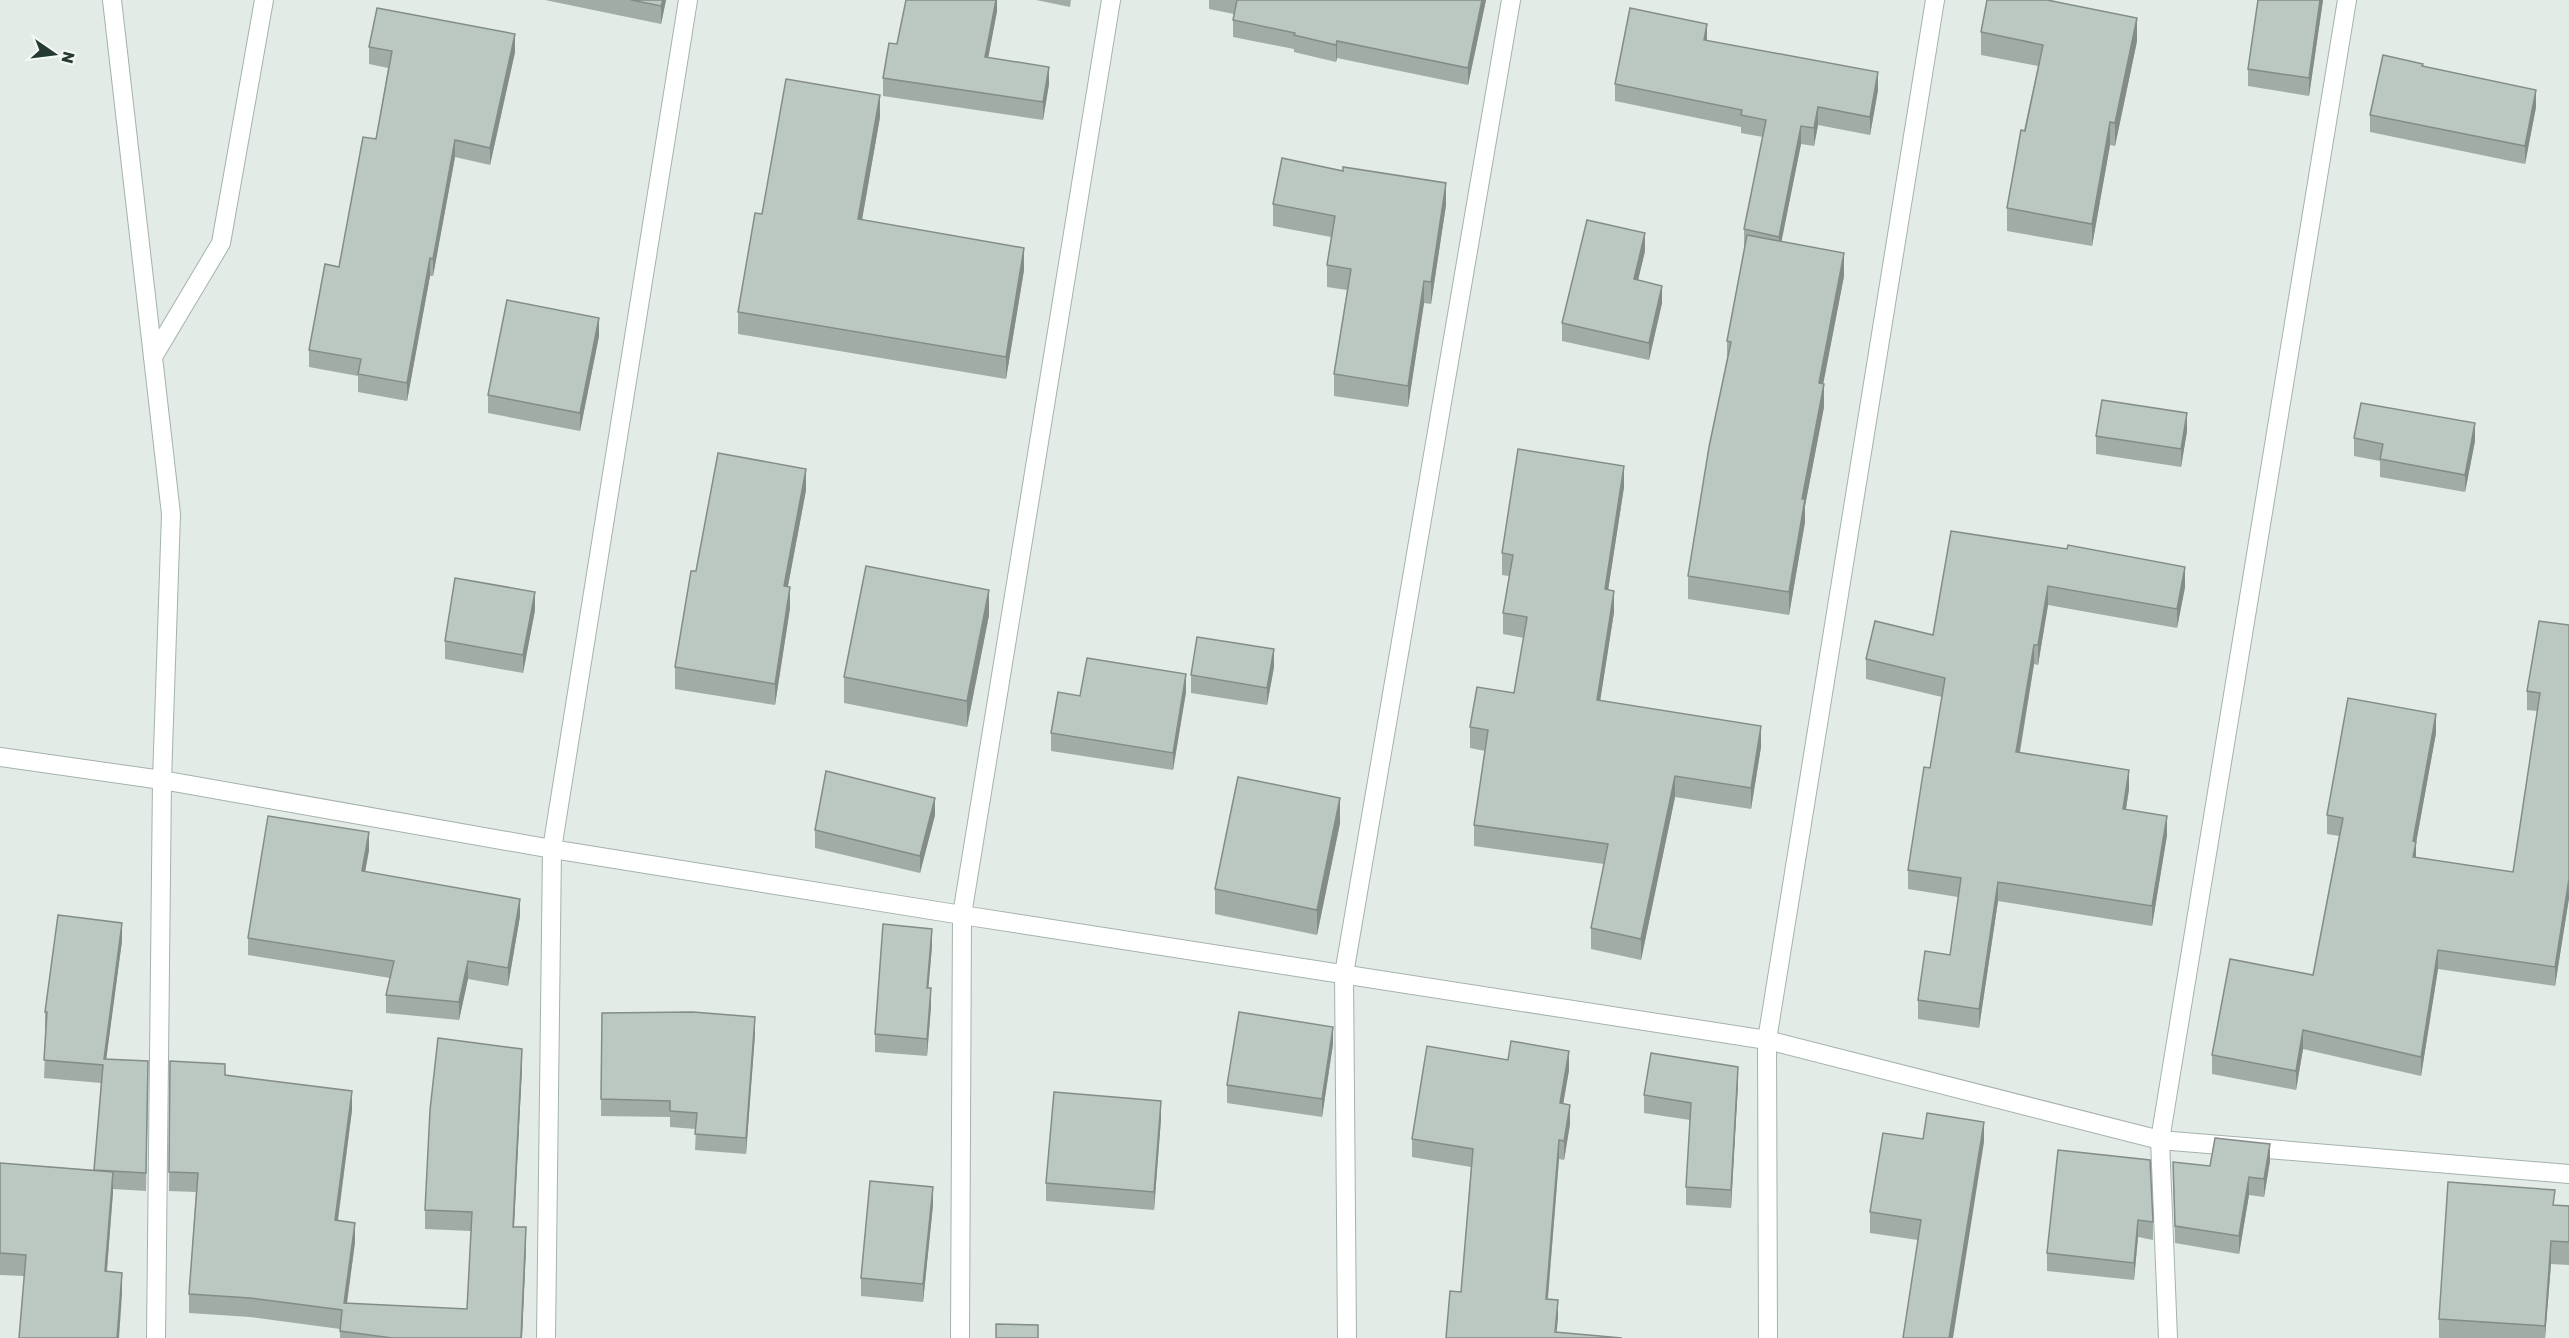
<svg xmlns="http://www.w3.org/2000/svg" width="2569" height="1338" font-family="Rubik,sans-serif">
	<rect width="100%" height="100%" fill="#e2ebe6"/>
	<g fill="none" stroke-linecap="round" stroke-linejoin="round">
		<g stroke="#a5b2ac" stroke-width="20">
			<g id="street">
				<polyline points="112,0 171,514 162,780 156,1338"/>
				<polyline points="153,357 221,243 264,0"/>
				<polyline points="0,757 162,780 552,849 962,915 1767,1040 2160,1140 2569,1174"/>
				<polyline points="546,1338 552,849 688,0"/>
				<polyline points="960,1338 962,915 1111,0"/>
				<polyline points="1347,1338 1344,974 1511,0"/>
				<polyline points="1768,1338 1767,1040 1935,0"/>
				<polyline points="2168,1338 2160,1140 2347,0"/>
			</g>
		</g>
		<use href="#street" stroke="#fff" stroke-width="18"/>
	</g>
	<g fill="#a1aca7">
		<polygon points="545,0 666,0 661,24"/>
		<polygon points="997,0 997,11 988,57 1049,84 1043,120 883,96 883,78 897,44"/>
		<polygon points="1036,0 1071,0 1070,7"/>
		<polygon points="1209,0 1486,0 1468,85 1337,58 1336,62 1294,52 1294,49 1233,37 1233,20 1234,14 1209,9"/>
		<polygon points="2258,0 2323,0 2309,96 2248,86 2248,69"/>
		<polygon points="1981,32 2137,41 2115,146 2110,145 2092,246 2007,231 2007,208 2038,66 1981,55"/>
		<polygon points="1707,41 1878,90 1870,135 1818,125 1814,146 1801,144 1781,241 1844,276 1823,383 1824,407 1805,506 1805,522 1789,615 1688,599 1688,576 1727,359 1727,341 1745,247 1744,247 1744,229 1763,137 1741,133 1741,127 1615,101 1615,84"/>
		<polygon points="369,47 515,52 490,165 455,157 433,276 430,276 407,401 358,392 358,376 309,367 309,350 339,267 376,139 388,68 369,64"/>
		<polygon points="2423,66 2536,107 2525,164 2370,132 2370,115"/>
		<polygon points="880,117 862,220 1024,270 1006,379 738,334 738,312 762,214"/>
		<polygon points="1273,204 1446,205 1431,304 1424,303 1408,407 1334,396 1334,374 1347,290 1327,287 1327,265 1331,237 1273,226"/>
		<polygon points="1645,251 1638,280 1662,303 1649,360 1562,341 1562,323"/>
		<polygon points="599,336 580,431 488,413 488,395"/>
		<polygon points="2187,431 2181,467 2096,454 2096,436"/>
		<polygon points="2354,438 2475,441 2465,492 2380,477 2380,461 2354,456"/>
		<polygon points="1624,487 1608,590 1614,612 1600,700 1761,747 1751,809 1675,797 1641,960 1591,949 1591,928 1604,864 1474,846 1474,825 1485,751 1470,748 1470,727 1514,693 1524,638 1503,634 1503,613 1509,576 1502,575 1502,553"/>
		<polygon points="806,490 788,586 790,608 775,705 675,689 675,667 696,571"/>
		<polygon points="1951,531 2185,587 2177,628 2048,605 2038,665 2034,664 2020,753 2129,789 2126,809 2167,835 2152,926 1998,901 1979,1028 1918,1019 1918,1000 1950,955 1958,897 1908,889 1908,870 1930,768 1942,697 1866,679 1866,659 1933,635"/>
		<polygon points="535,610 523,673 445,659 445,641"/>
		<polygon points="989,615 967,727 844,703 844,677"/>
		<polygon points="2569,625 2569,898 2555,986 2438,969 2421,1076 2303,1049 2296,1090 2212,1074 2212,1055 2313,975 2339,836 2327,834 2327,815 2436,733 2416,843 2416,857 2513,872 2537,711 2527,710 2527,691"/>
		<polygon points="1274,667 1267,705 1191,693 1191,675"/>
		<polygon points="1186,692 1173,770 1051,751 1051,733 1080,696"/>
		<polygon points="935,815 920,873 815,848 815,830"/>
		<polygon points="1340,823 1317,935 1215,914 1215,889"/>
		<polygon points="369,850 365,871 520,916 508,986 468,979 459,1020 386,1013 386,995 390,978 248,955 248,938"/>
		<polygon points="122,941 106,1059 148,1079 146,1191 113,1189 107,1271 122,1294 24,1276 0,1275 0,1163 94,1170 101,1083 44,1078 46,1030 45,1030 45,1012"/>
		<polygon points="932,946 928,988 931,1006 927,1056 875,1052 875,1034"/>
		<polygon points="602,1013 755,1034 746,1154 695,1150 696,1129 670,1127 670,1117 601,1116"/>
		<polygon points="1333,1044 1322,1117 1227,1103 1227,1085"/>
		<polygon points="1508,1060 1569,1070 1563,1104 1570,1124 1564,1160 1559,1159 1548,1299 1558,1319 1446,1338 1461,1292 1471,1167 1412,1157 1412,1139"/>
		<polygon points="170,1061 352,1110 338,1221 355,1242 347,1304 467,1309 471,1231 425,1229 425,1210 522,1068 514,1227 526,1247 522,1338 340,1338 340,1329 250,1317 189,1313 189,1294 196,1192 169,1191"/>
		<polygon points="1738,1084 1731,1208 1686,1205 1686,1187 1690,1120 1644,1113 1644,1095"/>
		<polygon points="1161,1119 1154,1210 1046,1201 1046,1183"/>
		<polygon points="1923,1139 1984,1142 1918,1240 1870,1233 1870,1212"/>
		<polygon points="2058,1150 2153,1222 2153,1240 2138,1237 2134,1280 2047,1271 2047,1253"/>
		<polygon points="2270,1161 2264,1197 2249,1195 2239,1254 2175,1243 2173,1162 2210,1166"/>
		<polygon points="933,1205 923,1302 861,1296 861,1278"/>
		<polygon points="2555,1205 2569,1206 2569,1265 2551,1264 2545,1338 2439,1338 2439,1319"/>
	</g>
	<g fill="#838c88">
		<polygon points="663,0 666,0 661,24 661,6"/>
		<polygon points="996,0 997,0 997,11 985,75 985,57"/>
		<polygon points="1482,0 1486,0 1468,85 1468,68"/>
		<polygon points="2320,0 2323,0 2309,96 2309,78"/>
		<polygon points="2137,18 2137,41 2115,146 2115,123"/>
		<polygon points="1707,24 1707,42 1704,40"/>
		<polygon points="515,34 515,52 490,165 490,148"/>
		<polygon points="1337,41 1337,58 1336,62 1336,45"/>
		<polygon points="1049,67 1049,84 1043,120 1043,102"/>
		<polygon points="1878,72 1878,90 1870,135 1870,117"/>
		<polygon points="2536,90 2536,107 2525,164 2525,146"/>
		<polygon points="880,95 880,117 858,242 858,219"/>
		<polygon points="1818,107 1818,125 1814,146 1814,128"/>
		<polygon points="2110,122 2110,145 2092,246 2092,224"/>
		<polygon points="1801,126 1801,144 1779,254 1779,237"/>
		<polygon points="455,140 455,157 433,276 433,259"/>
		<polygon points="1446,183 1446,205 1431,304 1431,282"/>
		<polygon points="1645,233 1645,251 1634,297 1634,279"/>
		<polygon points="1024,248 1024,270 1006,379 1006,357"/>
		<polygon points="1844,253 1844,276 1819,406 1819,383"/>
		<polygon points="430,258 430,276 407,401 407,383"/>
		<polygon points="1424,281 1424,303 1408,407 1408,386"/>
		<polygon points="1662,286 1662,303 1649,360 1649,343"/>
		<polygon points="599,318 599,336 580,431 580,413"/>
		<polygon points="1824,384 1824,407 1805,506 1805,522 1789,615 1789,592 1802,499"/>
		<polygon points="2187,413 2187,431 2181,467 2181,449"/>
		<polygon points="2475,423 2475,441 2465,492 2465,475"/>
		<polygon points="1624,466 1624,487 1605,610 1605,589"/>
		<polygon points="806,469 806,490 784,607 784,586"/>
		<polygon points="2185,567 2185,587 2177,628 2177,609"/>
		<polygon points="2048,586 2048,605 2038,665 2038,645"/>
		<polygon points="790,587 790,608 775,705 775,684"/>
		<polygon points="989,590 989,615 967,727 967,701"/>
		<polygon points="1614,591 1614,612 1597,721 1597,700"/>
		<polygon points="535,592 535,610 523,673 523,655"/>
		<polygon points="2034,645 2034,664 2016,772 2016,752"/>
		<polygon points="1274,649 1274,667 1267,705 1267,688"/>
		<polygon points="1186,674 1186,692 1173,770 1173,753"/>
		<polygon points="2436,714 2436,733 2416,843 2416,861 2413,876 2413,841"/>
		<polygon points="1761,726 1761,747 1751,809 1751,788"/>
		<polygon points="2129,770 2129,789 2123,828 2123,809"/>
		<polygon points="1675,776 1675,797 1641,960 1641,939"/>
		<polygon points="935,798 935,815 920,873 920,856"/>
		<polygon points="1340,798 1340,823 1317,935 1317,910"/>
		<polygon points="2167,816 2167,835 2152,926 2152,906"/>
		<polygon points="369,832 369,850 362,889 362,871"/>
		<polygon points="2569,879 2569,898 2555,986 2555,967"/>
		<polygon points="1998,882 1998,901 1979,1028 1979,1009"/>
		<polygon points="520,899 520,916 508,986 508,968"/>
		<polygon points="122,923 122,941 104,1076 104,1059"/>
		<polygon points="932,929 932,946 927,1005 927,988"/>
		<polygon points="2438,950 2438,969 2421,1076 2421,1057"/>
		<polygon points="468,961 468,979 459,1020 459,1002"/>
		<polygon points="931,988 931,1006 927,1056 927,1039"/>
		<polygon points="755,1017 755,1034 746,1154 746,1138"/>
		<polygon points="1333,1027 1333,1044 1322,1117 1322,1099"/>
		<polygon points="2303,1030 2303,1049 2296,1090 2296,1071"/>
		<polygon points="522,1049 522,1068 513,1246 513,1227"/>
		<polygon points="1569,1051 1569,1070 1560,1122 1560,1103"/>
		<polygon points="1738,1067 1738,1084 1731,1208 1731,1190"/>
		<polygon points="352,1091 352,1110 335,1240 335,1220"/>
		<polygon points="1161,1101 1161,1119 1154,1210 1154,1192"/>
		<polygon points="1570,1105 1570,1124 1564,1160 1564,1141"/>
		<polygon points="1984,1122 1984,1142 1953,1338 1949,1338"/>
		<polygon points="1559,1140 1559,1159 1546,1318 1546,1299"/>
		<polygon points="2270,1144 2270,1161 2264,1197 2264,1179"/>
		<polygon points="113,1172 113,1193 105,1293 105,1271"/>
		<polygon points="2249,1177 2249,1195 2239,1254 2239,1236"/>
		<polygon points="933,1187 933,1205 923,1302 923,1284"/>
		<polygon points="2138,1220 2138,1237 2134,1280 2134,1263"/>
		<polygon points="355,1223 355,1242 344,1323 344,1303"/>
		<polygon points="526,1227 526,1247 522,1338 521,1338"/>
		<polygon points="2551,1241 2551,1264 2545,1338 2545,1326"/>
		<polygon points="122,1273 122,1294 119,1338 117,1338"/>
		<polygon points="1558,1300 1558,1319 1556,1338 1555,1338"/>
	</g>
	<g fill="#bbc8c2" stroke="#838c88" stroke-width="1.5">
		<polygon points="631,0 663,0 661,6"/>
		<polygon points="906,0 996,0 985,57 1049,67 1043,102 883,78 889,43 897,44"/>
		<polygon points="1237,0 1482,0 1468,68 1337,41 1336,45 1294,35 1295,33 1233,20"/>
		<polygon points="1987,0 2047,0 2137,18 2115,123 2110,122 2092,224 2007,208 2021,130 2025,131 2043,45 1981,32"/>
		<polygon points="2258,0 2320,0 2309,78 2248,69"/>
		<polygon points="377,8 515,34 490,148 455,140 433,259 430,258 407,383 358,374 361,359 309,350 325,264 339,267 363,137 376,139 392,51 369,47"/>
		<polygon points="1630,8 1707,24 1704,40 1878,72 1870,117 1818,107 1814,128 1801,126 1779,237 1744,229 1766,120 1741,115 1742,110 1615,84"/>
		<polygon points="2383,55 2423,64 2422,66 2536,90 2525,146 2370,115"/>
		<polygon points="786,79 880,95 858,219 1024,248 1006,357 738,312 755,213 762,214"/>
		<polygon points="1282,158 1343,171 1343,167 1446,183 1431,282 1424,281 1408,386 1334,374 1351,269 1327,265 1335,216 1273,204"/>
		<polygon points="1587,220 1645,233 1634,279 1662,286 1649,343 1562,323"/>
		<polygon points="1747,235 1844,253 1819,383 1824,384 1802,499 1805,499 1789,592 1688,576 1709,447 1731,342 1727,341"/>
		<polygon points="507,300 599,318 580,413 488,395"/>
		<polygon points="2102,400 2187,413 2181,449 2096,436"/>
		<polygon points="2361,403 2475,423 2465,475 2380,459 2383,444 2354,438"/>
		<polygon points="1518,449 1624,466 1605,589 1614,591 1597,700 1761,726 1751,788 1675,776 1641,939 1591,928 1608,844 1474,825 1488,730 1470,727 1477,687 1514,693 1527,617 1503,613 1513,555 1502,553"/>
		<polygon points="718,453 806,469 784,586 790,587 775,684 675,667 691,571 696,571"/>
		<polygon points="1951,531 2067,549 2068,545 2185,567 2177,609 2048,586 2038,645 2034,645 2016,752 2129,770 2123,809 2167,816 2152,906 1998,882 1979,1009 1918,1000 1925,951 1950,955 1961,878 1908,870 1924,767 1930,768 1945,678 1866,659 1875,621 1933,635"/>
		<polygon points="866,566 989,590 967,701 844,677"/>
		<polygon points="455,578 535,592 523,655 445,641"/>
		<polygon points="2539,621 2569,625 2569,879 2555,967 2438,950 2421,1057 2303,1030 2296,1071 2212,1055 2230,959 2313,975 2343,818 2327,815 2348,698 2436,714 2413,841 2416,842 2413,857 2513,872 2540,693 2527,691"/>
		<polygon points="1197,637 1274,649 1267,688 1191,675"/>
		<polygon points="1087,658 1186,674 1173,753 1051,733 1058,692 1080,696"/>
		<polygon points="826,771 935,798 920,856 815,830"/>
		<polygon points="1238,777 1340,798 1317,910 1215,889"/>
		<polygon points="268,816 369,832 362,871 520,899 508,968 468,961 459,1002 386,995 394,961 248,938"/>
		<polygon points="58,915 122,923 104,1059 148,1061 146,1173 94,1170 103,1065 44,1060 47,1012 45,1012"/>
		<polygon points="883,924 932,929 927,988 931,988 927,1039 875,1034"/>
		<polygon points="693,1012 755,1017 746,1138 695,1134 697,1113 670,1111 670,1101 601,1099 602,1013"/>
		<polygon points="1239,1012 1333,1027 1322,1099 1227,1085"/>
		<polygon points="438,1038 522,1049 513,1227 526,1227 521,1338 392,1338 340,1331 342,1310 250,1298 189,1294 198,1173 169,1172 170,1061 225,1064 225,1075 352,1091 335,1220 355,1223 344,1303 467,1309 472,1212 425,1210 430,1110"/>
		<polygon points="1511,1041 1569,1051 1560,1103 1570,1105 1564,1141 1559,1140 1546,1299 1558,1300 1555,1332 1622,1338 1446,1338 1450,1291 1461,1292 1473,1149 1412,1139 1427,1046 1508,1060"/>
		<polygon points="1651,1053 1738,1067 1731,1190 1686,1187 1691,1103 1644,1095"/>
		<polygon points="1054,1092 1161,1101 1154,1192 1046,1183"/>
		<polygon points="1927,1113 1984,1122 1949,1338 1903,1338 1921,1220 1870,1212 1883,1133 1923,1139"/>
		<polygon points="2215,1138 2270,1144 2264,1179 2249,1177 2239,1236 2175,1226 2173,1162 2210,1166"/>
		<polygon points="2058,1150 2150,1160 2153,1222 2138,1220 2134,1263 2047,1253"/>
		<polygon points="0,1163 113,1172 105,1271 122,1273 117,1338 19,1338 26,1255 0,1253"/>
		<polygon points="870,1181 933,1187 923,1284 861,1278"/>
		<polygon points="2448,1182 2555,1190 2553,1205 2569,1206 2569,1242 2551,1241 2545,1326 2439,1319"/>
		<polygon points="996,1324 1038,1325 1038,1338 996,1338"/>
	</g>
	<g transform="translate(54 54) rotate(104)" stroke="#f3f8f5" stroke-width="4.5" paint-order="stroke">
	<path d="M0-4.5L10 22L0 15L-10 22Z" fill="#243a32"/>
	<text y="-9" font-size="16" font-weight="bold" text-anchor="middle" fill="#243a32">N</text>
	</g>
</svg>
